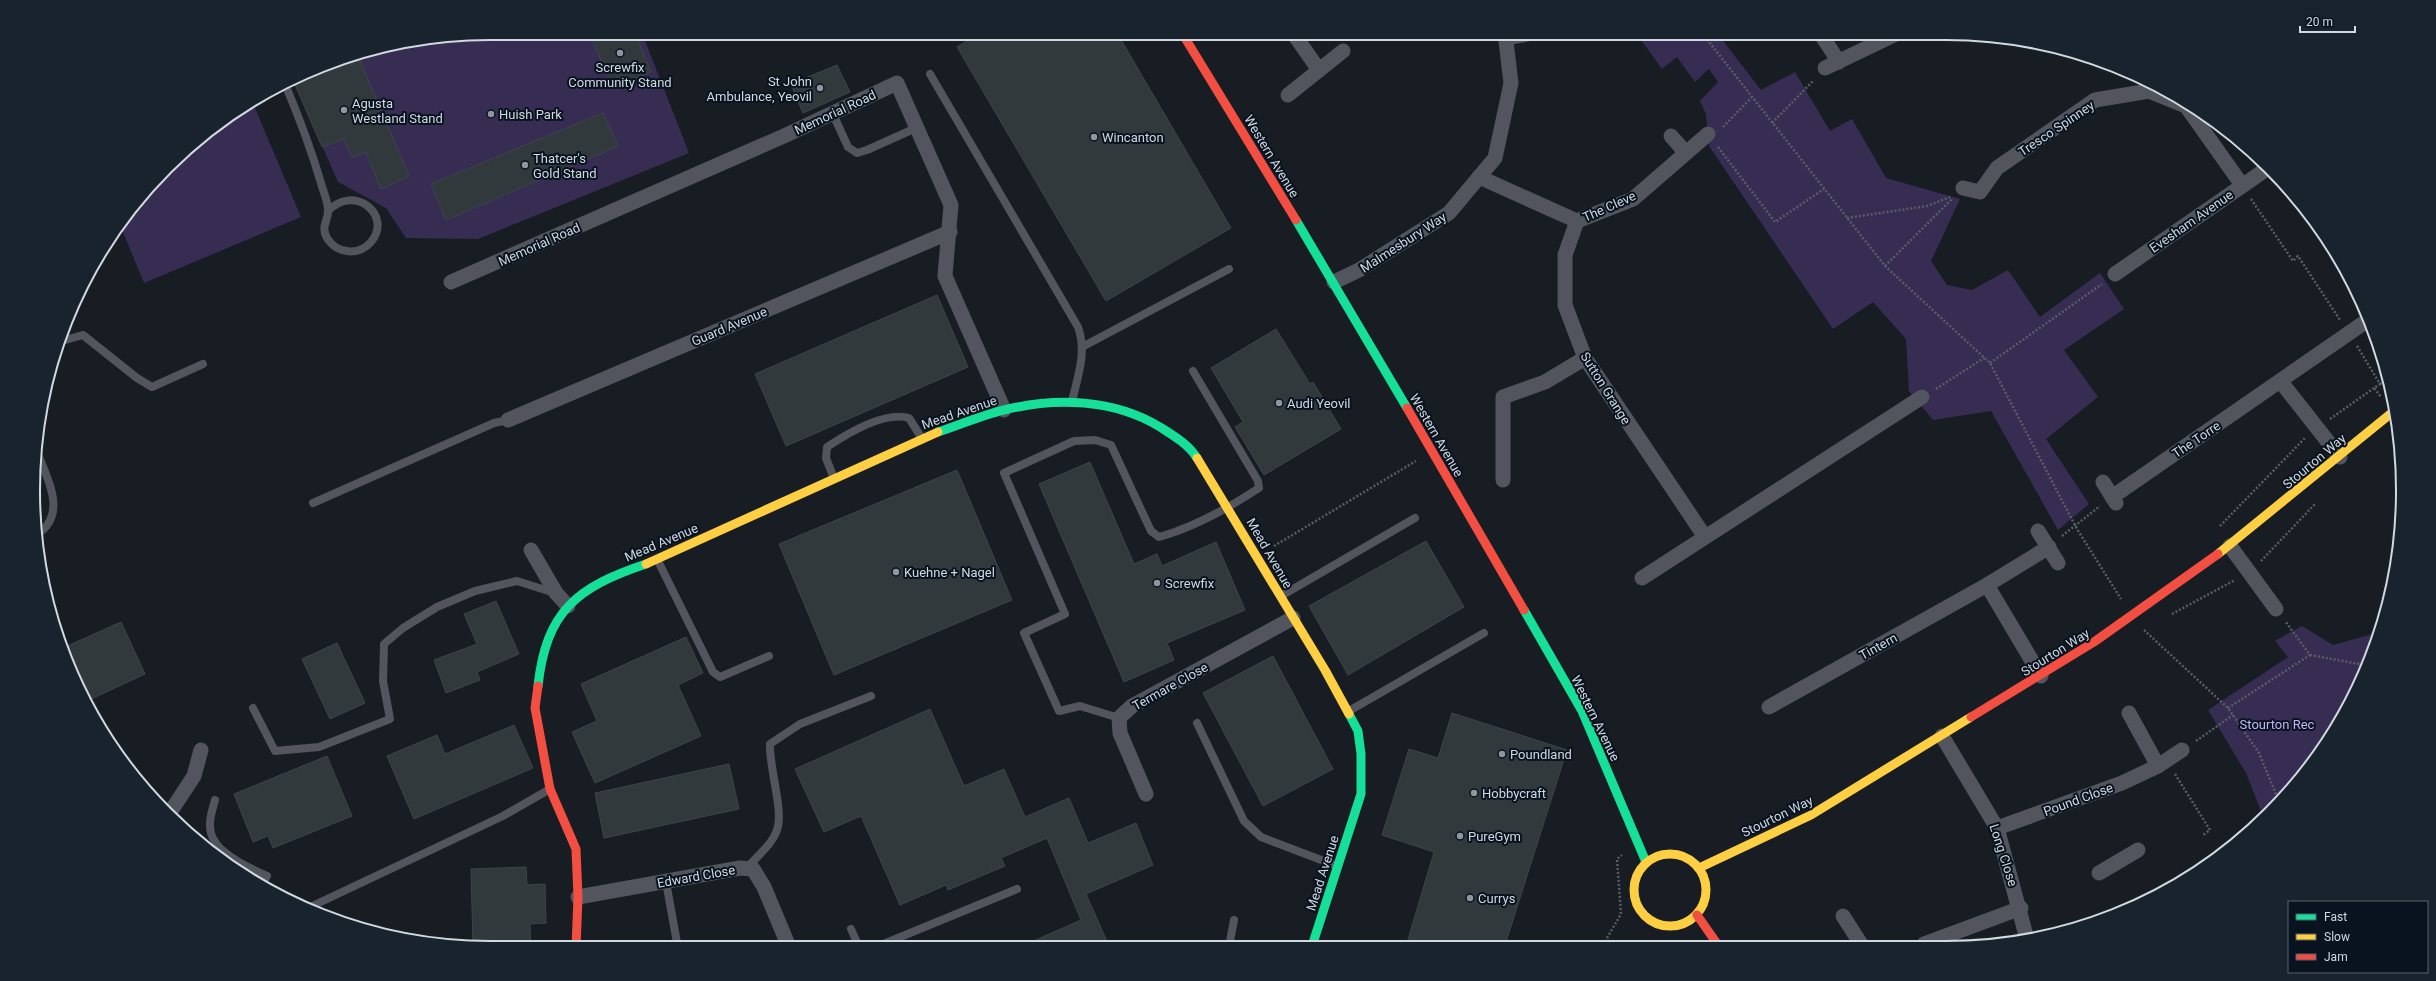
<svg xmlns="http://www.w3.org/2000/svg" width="2436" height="981" font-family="Roboto,sans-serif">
	<rect width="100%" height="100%" fill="#171d23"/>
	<g fill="#372d53">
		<polygon points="491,33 642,33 689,153 478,239 406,238 386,208 338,182 293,80 343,57 401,42"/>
		<polygon points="1636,33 1717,33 1761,90 1795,72 1830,131 1852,119 1886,178 1960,199 1931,261 1947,285 1972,290 2008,270 2040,317 2100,273 2124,309 2064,350 2098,397 2046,439 2089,504 2058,530 1991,411 1933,420 1909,391 1906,339 1873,302 1833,329 1709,146 1706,114 1700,101 1718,82 1709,69 1695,82 1677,57 1662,69"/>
		<polygon points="252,101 301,217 144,283 120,225 146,189 189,146"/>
		<polygon points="2302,626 2333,645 2380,632 2326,744 2263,816 2246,773 2208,710 2288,657 2275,641"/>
	</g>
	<g fill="#32393d" stroke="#3e4549">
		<polygon points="589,33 635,33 651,72 613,88"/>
		<polygon points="980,33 1117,33 1231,228 1106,301 957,47"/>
		<polygon points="357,54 409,176 381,189 366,152 352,157 344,139 322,147 293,80 343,57"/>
		<polygon points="837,65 850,92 803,113 791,84"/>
		<polygon points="603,113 618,146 446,220 431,184"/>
		<polygon points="937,295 968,367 786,446 755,374"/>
		<polygon points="1276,329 1310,384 1313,382 1341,429 1264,475 1235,427 1243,422 1211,368"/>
		<polygon points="1090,462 1134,564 1157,554 1162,566 1216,542 1245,610 1167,643 1174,660 1124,682 1039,484"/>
		<polygon points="957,470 1012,600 834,675 779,544"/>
		<polygon points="1426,541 1464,607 1348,675 1309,606"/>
		<polygon points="496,601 519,654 477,672 480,680 446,693 434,660 477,644 464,614"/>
		<polygon points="121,622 145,674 87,701 68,665 63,648"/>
		<polygon points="686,637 703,673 678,685 701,736 595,783 572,732 597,721 581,684"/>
		<polygon points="337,643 365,703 330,719 302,659"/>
		<polygon points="1273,656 1333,769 1263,806 1203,693"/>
		<polygon points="930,709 964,786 1004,769 1025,817 1069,798 1088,843 1136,823 1153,865 1086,894 1109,946 1020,947 1081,920 1047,838 1001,858 1005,866 948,890 946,885 900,905 861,816 824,832 795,769"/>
		<polygon points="1452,713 1567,750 1505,945 1406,946 1434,852 1382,835 1409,749 1438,758"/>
		<polygon points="514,725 533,768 414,819 387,756 437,735 445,754"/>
		<polygon points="327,756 352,816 273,848 268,836 253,842 234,794"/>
		<polygon points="729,764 739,809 604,838 595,793"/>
		<polygon points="526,867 527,885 545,884 546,923 530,924 531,948 473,947 471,869"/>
	</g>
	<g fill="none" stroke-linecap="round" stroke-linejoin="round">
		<g stroke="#595d64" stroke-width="2.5" stroke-dasharray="2 2" stroke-linecap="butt">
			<polyline points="1702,33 1885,266 1990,363 2077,529 2121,599"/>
			<polyline points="1772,123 1814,80"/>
			<polyline points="1723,127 1752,97"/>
			<polyline points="1718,147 1775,222 1824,189"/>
			<polyline points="2251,199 2293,261 2298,256 2340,320"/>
			<polyline points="1847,218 1927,206 1950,197"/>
			<polyline points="1885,266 1953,198"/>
			<polyline points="2357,346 2380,384 2374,388 2381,397"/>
			<polyline points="1990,363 2102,284"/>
			<polyline points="2380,384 2388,378"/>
			<polyline points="1936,389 1984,358"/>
			<polyline points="2330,419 2374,388"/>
			<polyline points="2220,526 2305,438"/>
			<polyline points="2062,536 2100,506"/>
			<polyline points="1274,546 1416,461"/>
			<polyline points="2261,561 2315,504"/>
			<polyline points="2172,614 2235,580"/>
			<polyline points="2144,630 2228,708 2259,753 2278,799"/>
			<polyline points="2310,655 2365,665"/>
			<polyline points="2228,708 2310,655 2285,621"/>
			<polyline points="2196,741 2233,715"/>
			<polyline points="2175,774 2210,830 2203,835"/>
			<polyline points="1603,945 1621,914 1617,859 1622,855"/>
		</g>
		<g stroke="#52555d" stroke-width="8">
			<path d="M930 74 1078 327C1087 352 1078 376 1072 401"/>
			<path d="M285 84C299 117 311 149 321 183 323 191 328 201 328 210 329 220 320 226 327 238 337 254 359 256 371 242 393 216 355 183 328 211"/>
			<polyline points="833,114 848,147 857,153 867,150 916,128"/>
			<polyline points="58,342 83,335 137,378 152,387 203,364"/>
			<polyline points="1082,347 1229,269"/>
			<path d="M833 476 826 458 827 447C848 433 885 411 909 418L921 437"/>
			<polyline points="313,503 494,423 508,420"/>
			<path d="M36 535C69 515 47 477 36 450"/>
			<polyline points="658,561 713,672 720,677 769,656"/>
			<polyline points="1281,596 1415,518"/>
			<polyline points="253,708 275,751 319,747 390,719 383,681 384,644 403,628 437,607 475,591 517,581 555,593"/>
			<polyline points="1349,711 1484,633"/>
			<path d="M1119 718 1080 706 1059 711 1024 633 1065 614 1004 473 1074 441 1095 440 1111 445 1151 531 1159 537C1195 527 1227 509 1259 488L1258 481 1193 371"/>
			<polyline points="1197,723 1244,821 1261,837 1337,866"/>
			<path d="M215 800C212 811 208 822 211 833 215 852 251 869 267 876L261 886"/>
			<path d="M746 869C756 857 772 845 777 830 784 811 769 768 770 744L800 724 871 696"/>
			<polyline points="666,882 678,948"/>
			<polyline points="308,908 503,816 550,789"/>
			<polyline points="851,929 859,947"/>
			<polyline points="1229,946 1234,920"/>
			<polyline points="876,947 1017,889"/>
		</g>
		<g stroke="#52555d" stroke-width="15">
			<polyline points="1293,33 1319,70"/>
			<polyline points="1820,33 1839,62"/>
			<polyline points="1506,38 1533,33"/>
			<polyline points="1825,68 1898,33"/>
			<polyline points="1288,95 1343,51"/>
			<polyline points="1671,136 1686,153"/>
			<polyline points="1479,177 1577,221 1633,199 1708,134"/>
			<polyline points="1963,188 1980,192 1997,168 2095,100 2149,91 2186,106 2242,185"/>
			<polyline points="1577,221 1565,255 1565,305 1585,358 1705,537"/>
			<polyline points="2115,274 2268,168"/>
			<polyline points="451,282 784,136 897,83 951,205 945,276 1004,410"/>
			<polyline points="1334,282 1359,270 1449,213 1495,158 1511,83 1505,33"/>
			<polyline points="2281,382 2340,457"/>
			<polyline points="508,420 950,232"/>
			<polyline points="1503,480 1503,397 1545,382 1585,358"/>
			<polyline points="2103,482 2116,503"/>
			<polyline points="2112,497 2368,320"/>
			<polyline points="2038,531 2058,563"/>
			<polyline points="2230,546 2276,609"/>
			<polyline points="531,550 556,593 568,606"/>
			<polyline points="1642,578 1922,397"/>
			<polyline points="1987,585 2041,676"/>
			<polyline points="1769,707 1987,585 2049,547"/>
			<polyline points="1942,736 1997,828 2027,939"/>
			<polyline points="2158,766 2182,750"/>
			<polyline points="1146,794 1120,733 1119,718 1132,706 1293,618"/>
			<polyline points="169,814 194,776 201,750"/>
			<polyline points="1997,828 2122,783 2158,766 2129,713"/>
			<polyline points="2099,873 2138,850"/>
			<polyline points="578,897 740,868 753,869 764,887 789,947"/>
			<polyline points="1843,916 1861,944"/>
			<polyline points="1924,944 2021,908"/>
		</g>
		<g stroke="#16e098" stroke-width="9">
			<polyline points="1296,220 1407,408"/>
			<path d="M938 432C960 425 982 415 1004 410 1056 397 1114 399 1160 427 1174 436 1188 444 1197 458"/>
			<polyline points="1524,610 1582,711 1646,862"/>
			<path d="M538 686C546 611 577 587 646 564"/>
			<polyline points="1312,946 1361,794 1361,754 1358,731 1349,714"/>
		</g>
		<g stroke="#ffcf43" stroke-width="9">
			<polyline points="1197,458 1325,670 1349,714"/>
			<polyline points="2218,554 2394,411"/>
			<polyline points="646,564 938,432"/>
			<circle cx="1670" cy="890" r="36"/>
			<polyline points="1699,868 1811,815 1971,717"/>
		</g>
		<g stroke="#f24e42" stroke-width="9">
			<polyline points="1182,33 1296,220"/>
			<polyline points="1407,408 1524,610"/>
			<polyline points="538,686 535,708 550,789 576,849 578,897 576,948"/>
			<polyline points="1971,717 2094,642 2218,554"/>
			<polyline points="1697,915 1718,945"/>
		</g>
	</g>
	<g fill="#8f979e" stroke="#09131f" stroke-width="1.5">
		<circle cx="620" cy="53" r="4"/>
		<circle cx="820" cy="88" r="4"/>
		<circle cx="344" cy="110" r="4"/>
		<circle cx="491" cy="114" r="4"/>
		<circle cx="1094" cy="137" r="4"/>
		<circle cx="525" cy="165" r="4"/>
		<circle cx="1279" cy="403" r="4"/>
		<circle cx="896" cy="572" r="4"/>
		<circle cx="1157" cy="583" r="4"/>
		<circle cx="1502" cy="754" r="4"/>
		<circle cx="1474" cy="793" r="4"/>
		<circle cx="1460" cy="836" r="4"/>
		<circle cx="1470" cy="898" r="4"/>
	</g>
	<g text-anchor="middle" stroke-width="4" stroke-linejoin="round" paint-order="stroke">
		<g font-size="13" fill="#d0d8e0" stroke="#09131f" text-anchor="start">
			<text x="620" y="72" text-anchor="middle">Screwfix<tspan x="620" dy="15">Community Stand</tspan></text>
			<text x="812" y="86" text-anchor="end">St John<tspan x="812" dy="15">Ambulance, Yeovil</tspan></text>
			<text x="352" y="108">Agusta<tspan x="352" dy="15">Westland Stand</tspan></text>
			<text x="499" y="119">Huish Park</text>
			<text x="1102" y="142">Wincanton</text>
			<text x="533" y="163">Thatcer's<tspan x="533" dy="15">Gold Stand</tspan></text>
			<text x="1287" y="408">Audi Yeovil</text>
			<text x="904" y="577">Kuehne + Nagel</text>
			<text x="1165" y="588">Screwfix</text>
			<text x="1510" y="759">Poundland</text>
			<text x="1482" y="798">Hobbycraft</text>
			<text x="1468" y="841">PureGym</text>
			<text x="1478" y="903">Currys</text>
		</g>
		<g font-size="13" fill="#d0d8e0" stroke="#09131f">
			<text transform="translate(835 112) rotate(-25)" y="5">Memorial Road</text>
			<text transform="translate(2056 128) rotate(-34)" y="5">Tresco Spinney</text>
			<text transform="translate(1272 156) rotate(59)" y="5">Western Avenue</text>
			<text transform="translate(1609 206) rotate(-24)" y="5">The Cleve</text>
			<text transform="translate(2191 221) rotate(-35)" y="5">Evesham Avenue</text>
			<text transform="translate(1403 242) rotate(-33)" y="5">Malmesbury Way</text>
			<text transform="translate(539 244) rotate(-24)" y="5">Memorial Road</text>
			<text transform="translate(729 326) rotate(-23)" y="5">Guard Avenue</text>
			<text transform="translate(1606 388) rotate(58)" y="5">Sutton Grange</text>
			<text transform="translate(959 412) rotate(-19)" y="5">Mead Avenue</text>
			<text transform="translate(1437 435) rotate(60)" y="5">Western Avenue</text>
			<text transform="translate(2196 439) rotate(-34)" y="5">The Torre</text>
			<text transform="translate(2314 461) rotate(-40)" y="5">Stourton Way</text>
			<text transform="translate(661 542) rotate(-23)" y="5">Mead Avenue</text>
			<text transform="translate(1270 553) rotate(60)" y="5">Mead Avenue</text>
			<text transform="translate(1878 646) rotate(-29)" y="5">Tintern</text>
			<text transform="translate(2055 652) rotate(-32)" y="5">Stourton Way</text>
			<text transform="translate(1170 686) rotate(-29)" y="5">Termare Close</text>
			<text transform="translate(1596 718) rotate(64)" y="5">Western Avenue</text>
			<text transform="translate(2078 799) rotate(-20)" y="5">Pound Close</text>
			<text transform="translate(1777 816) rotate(-26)" y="5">Stourton Way</text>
			<text transform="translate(2004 855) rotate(72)" y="5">Long Close</text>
			<text transform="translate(1322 873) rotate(-72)" y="5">Mead Avenue</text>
			<text transform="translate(696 876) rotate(-10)" y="5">Edward Close</text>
		</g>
		<g font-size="13" fill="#c4b3f8" stroke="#09131f">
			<text x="2277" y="729">Stourton Rec</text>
		</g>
	</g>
	<path d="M0 0H2436V981H0ZM490 40H1946A450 450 0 0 1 2396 490V491A450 450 0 0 1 1946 941H490A450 450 0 0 1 40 491V490A450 450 0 0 1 490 40Z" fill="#19232e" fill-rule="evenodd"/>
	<path fill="none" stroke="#d0d8e0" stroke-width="2" d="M490 40H1946A450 450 0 0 1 2396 490V491A450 450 0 0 1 1946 941H490A450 450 0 0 1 40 491V490A450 450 0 0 1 490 40Z"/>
	<rect x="2288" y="901" width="140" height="72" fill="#09131f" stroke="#59626c"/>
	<rect x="2296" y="914" width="20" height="6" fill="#16e098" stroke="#59626c"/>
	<text x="2324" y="921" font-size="12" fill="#d0d8e0">Fast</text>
	<rect x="2296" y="934" width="20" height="6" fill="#ffcf43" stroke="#59626c"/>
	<text x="2324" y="941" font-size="12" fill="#d0d8e0">Slow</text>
	<rect x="2296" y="954" width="20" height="6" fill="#f24e42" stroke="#59626c"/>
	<text x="2324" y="961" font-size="12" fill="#d0d8e0">Jam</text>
	<path d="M2300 26v6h55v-6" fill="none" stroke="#d0d8e0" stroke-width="2"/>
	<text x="2306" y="26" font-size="12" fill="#d0d8e0" stroke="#09131f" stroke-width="3" paint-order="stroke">20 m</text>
</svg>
